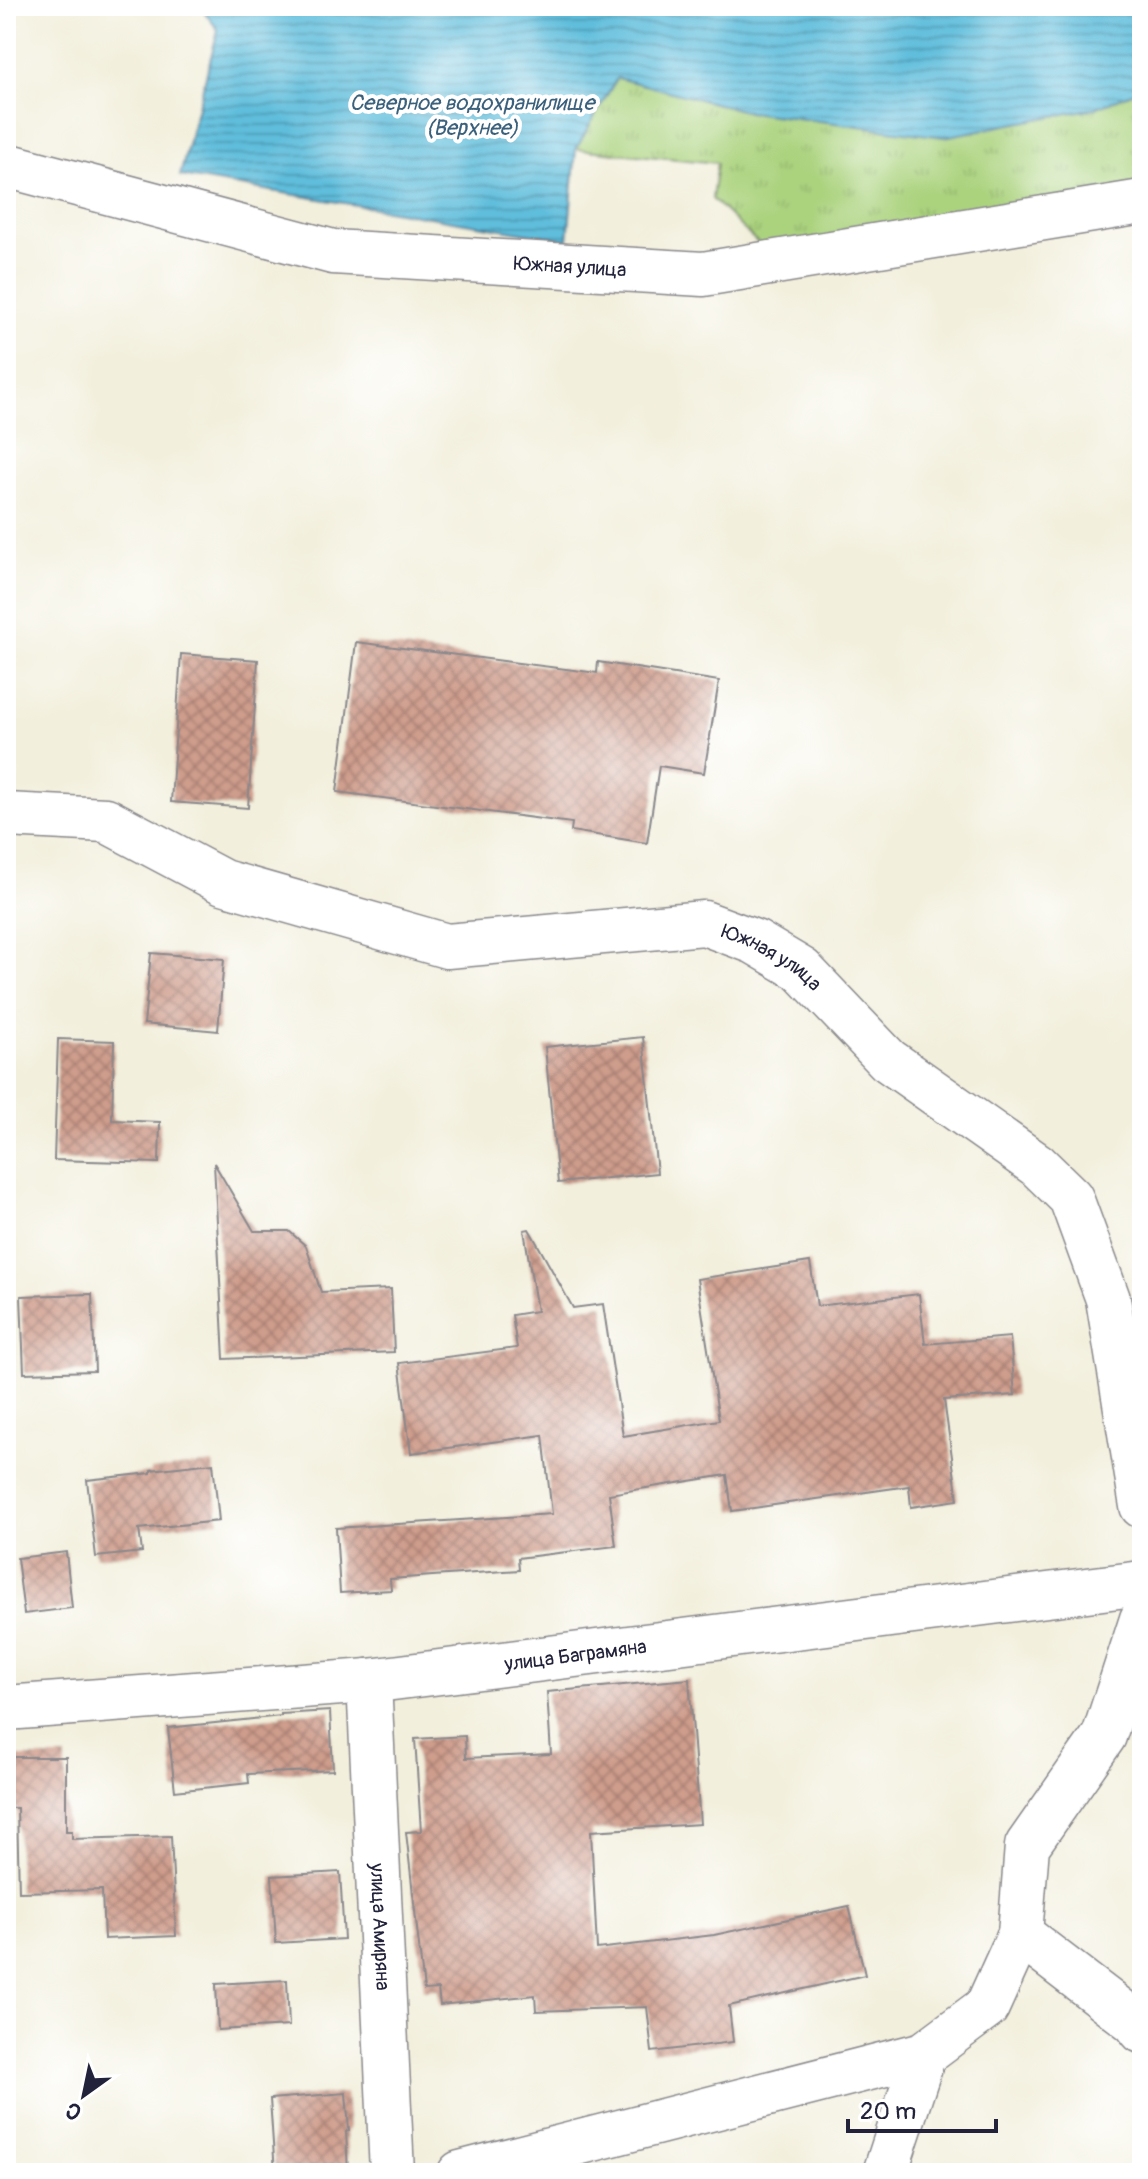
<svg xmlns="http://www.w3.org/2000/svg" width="1148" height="2179" font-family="Pangolin,sans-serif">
	<defs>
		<pattern id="grass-tufts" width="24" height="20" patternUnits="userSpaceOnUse" patternTransform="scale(2)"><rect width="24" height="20" fill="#abd37e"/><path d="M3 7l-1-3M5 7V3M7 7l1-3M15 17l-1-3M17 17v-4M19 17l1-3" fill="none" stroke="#93b56e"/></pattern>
		<pattern id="water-rules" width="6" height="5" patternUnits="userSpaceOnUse" patternTransform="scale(2)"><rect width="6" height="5" fill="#5ebedc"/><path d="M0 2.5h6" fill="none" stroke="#4d9ab4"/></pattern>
		<pattern id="building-cross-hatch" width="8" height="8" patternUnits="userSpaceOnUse" patternTransform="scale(2)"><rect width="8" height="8" fill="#cf9d8c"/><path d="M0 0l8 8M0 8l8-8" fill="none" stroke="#a88074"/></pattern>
	</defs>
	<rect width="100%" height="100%" fill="#fff"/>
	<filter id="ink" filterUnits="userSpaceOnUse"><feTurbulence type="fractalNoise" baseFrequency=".0125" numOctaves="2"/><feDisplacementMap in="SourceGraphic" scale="16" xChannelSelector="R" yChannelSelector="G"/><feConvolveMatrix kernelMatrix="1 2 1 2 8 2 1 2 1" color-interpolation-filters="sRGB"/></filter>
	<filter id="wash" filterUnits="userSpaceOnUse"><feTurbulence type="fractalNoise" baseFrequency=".006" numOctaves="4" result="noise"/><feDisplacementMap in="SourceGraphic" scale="32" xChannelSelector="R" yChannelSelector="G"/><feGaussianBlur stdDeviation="1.8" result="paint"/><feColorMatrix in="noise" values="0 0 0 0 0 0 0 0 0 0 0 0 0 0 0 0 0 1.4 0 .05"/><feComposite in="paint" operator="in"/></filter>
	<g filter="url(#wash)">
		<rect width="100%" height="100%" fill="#f2efdc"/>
		<polygon fill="url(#grass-tufts)" stroke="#667a5c" stroke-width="2" points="616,77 749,112 1095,108 1142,89 1142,194 762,247 712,199 717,163 576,149"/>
		<polygon fill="url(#water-rules)" stroke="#40708c" stroke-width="2" points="200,6 1142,6 1142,89 1095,108 944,137 749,112 617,78 576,149 568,240 180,176 218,30"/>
		<g id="blocks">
			<g fill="url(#building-cross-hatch)">
				<polygon points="356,642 597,673 598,662 719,681 704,773 659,766 647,843 571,831 572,823 337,792"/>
				<polygon points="181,654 258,660 248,808 171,802"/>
				<polygon points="151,953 224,959 218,1031 144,1024"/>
				<polygon points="643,1037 657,1173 558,1183 545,1047"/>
				<polygon points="58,1039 114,1041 112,1120 160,1122 159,1163 54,1160"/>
				<polygon points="214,1163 254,1231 289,1231 306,1246 321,1292 391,1289 394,1352 224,1359"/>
				<polygon points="529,1229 573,1308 603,1304 623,1436 719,1420 697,1279 810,1262 817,1306 919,1294 925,1344 1010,1337 1015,1395 944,1400 958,1500 911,1507 909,1486 732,1511 727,1475 609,1494 616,1546 518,1558 519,1570 390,1579 391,1590 340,1593 336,1528 552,1514 543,1435 411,1453 399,1363 517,1348 512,1315 537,1311 524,1230"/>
				<polygon points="92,1294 95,1371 24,1373 21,1296"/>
				<polygon points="213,1463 219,1521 139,1529 142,1552 96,1557 87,1480 151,1473 151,1470"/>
				<polygon points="66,1552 72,1608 24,1614 17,1558"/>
				<polygon points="689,1679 700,1824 591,1831 597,1949 714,1935 849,1906 865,1975 729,2006 733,2042 652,2052 647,2007 536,2011 535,1995 440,2005 438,1989 424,1990 406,1832 421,1831 415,1739 465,1736 466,1758 551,1754 547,1692"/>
				<polygon points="330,1711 333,1770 248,1774 249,1783 175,1791 168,1728 281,1716 281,1714"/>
				<polygon points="6,1757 66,1757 66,1831 72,1831 72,1839 171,1836 176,1936 104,1939 102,1890 19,1892 17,1808 6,1808"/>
				<polygon points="340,1872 344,1939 276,1943 272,1876"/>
				<polygon points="287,1980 289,2026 218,2030 216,1984"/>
				<polygon points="346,2093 349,2130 346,2131 348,2173 275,2173 270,2099"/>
			</g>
		</g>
	</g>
	<g filter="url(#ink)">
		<use href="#blocks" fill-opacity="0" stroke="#8a888c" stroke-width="2"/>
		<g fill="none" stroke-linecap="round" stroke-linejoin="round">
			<g stroke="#8a888c" stroke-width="47">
				<g id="minor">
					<path id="s1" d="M6 165 333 252 703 274 1142 202"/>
					<path id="s2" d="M6 815 106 820 223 882 447 946 704 923 755 942 802 970 888 1060 1037 1165 1071 1198 1108 1299 1142 1506"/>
					<path id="s3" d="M369 1681 392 2173"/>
					<path id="s4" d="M6 1708 369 1681 1142 1583"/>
					<polyline points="1020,1934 1135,2022 1142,2031"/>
					<polyline points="460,2173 924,2054 987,2007 1020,1934 1027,1846 1104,1736 1142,1619"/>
					<polyline points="885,2173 924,2054"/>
				</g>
			</g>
			<use href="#minor" stroke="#fff" stroke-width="44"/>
		</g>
	</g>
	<g text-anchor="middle" stroke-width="8" stroke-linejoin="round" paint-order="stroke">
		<g font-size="20" fill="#22223b" stroke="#fff">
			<text dy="7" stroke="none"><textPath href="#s1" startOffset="576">Южная улица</textPath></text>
			<text dy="7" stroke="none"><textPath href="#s2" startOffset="800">Южная улица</textPath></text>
			<text dy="7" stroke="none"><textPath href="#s4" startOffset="572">улица Баграмяна</textPath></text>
			<text dy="7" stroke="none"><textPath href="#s3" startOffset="246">улица Амиряна</textPath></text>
		</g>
		<g font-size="22" font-style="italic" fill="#3a607b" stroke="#fff">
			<text x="472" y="110">Северное водохранилище<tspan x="472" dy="25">(Верхнее)</tspan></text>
		</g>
	</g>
	<rect width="1148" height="2179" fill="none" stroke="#fff" stroke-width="32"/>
	<g transform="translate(84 2095) rotate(213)" stroke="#ffffff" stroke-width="6" paint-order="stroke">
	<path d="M0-6L14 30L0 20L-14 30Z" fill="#22223b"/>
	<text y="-12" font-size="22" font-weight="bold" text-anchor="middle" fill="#22223b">С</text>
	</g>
	<path d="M848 2119v12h148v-12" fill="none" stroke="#22223b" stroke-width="4"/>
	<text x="860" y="2119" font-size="24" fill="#22223b" stroke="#ffffff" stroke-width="6" paint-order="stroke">20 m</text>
</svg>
